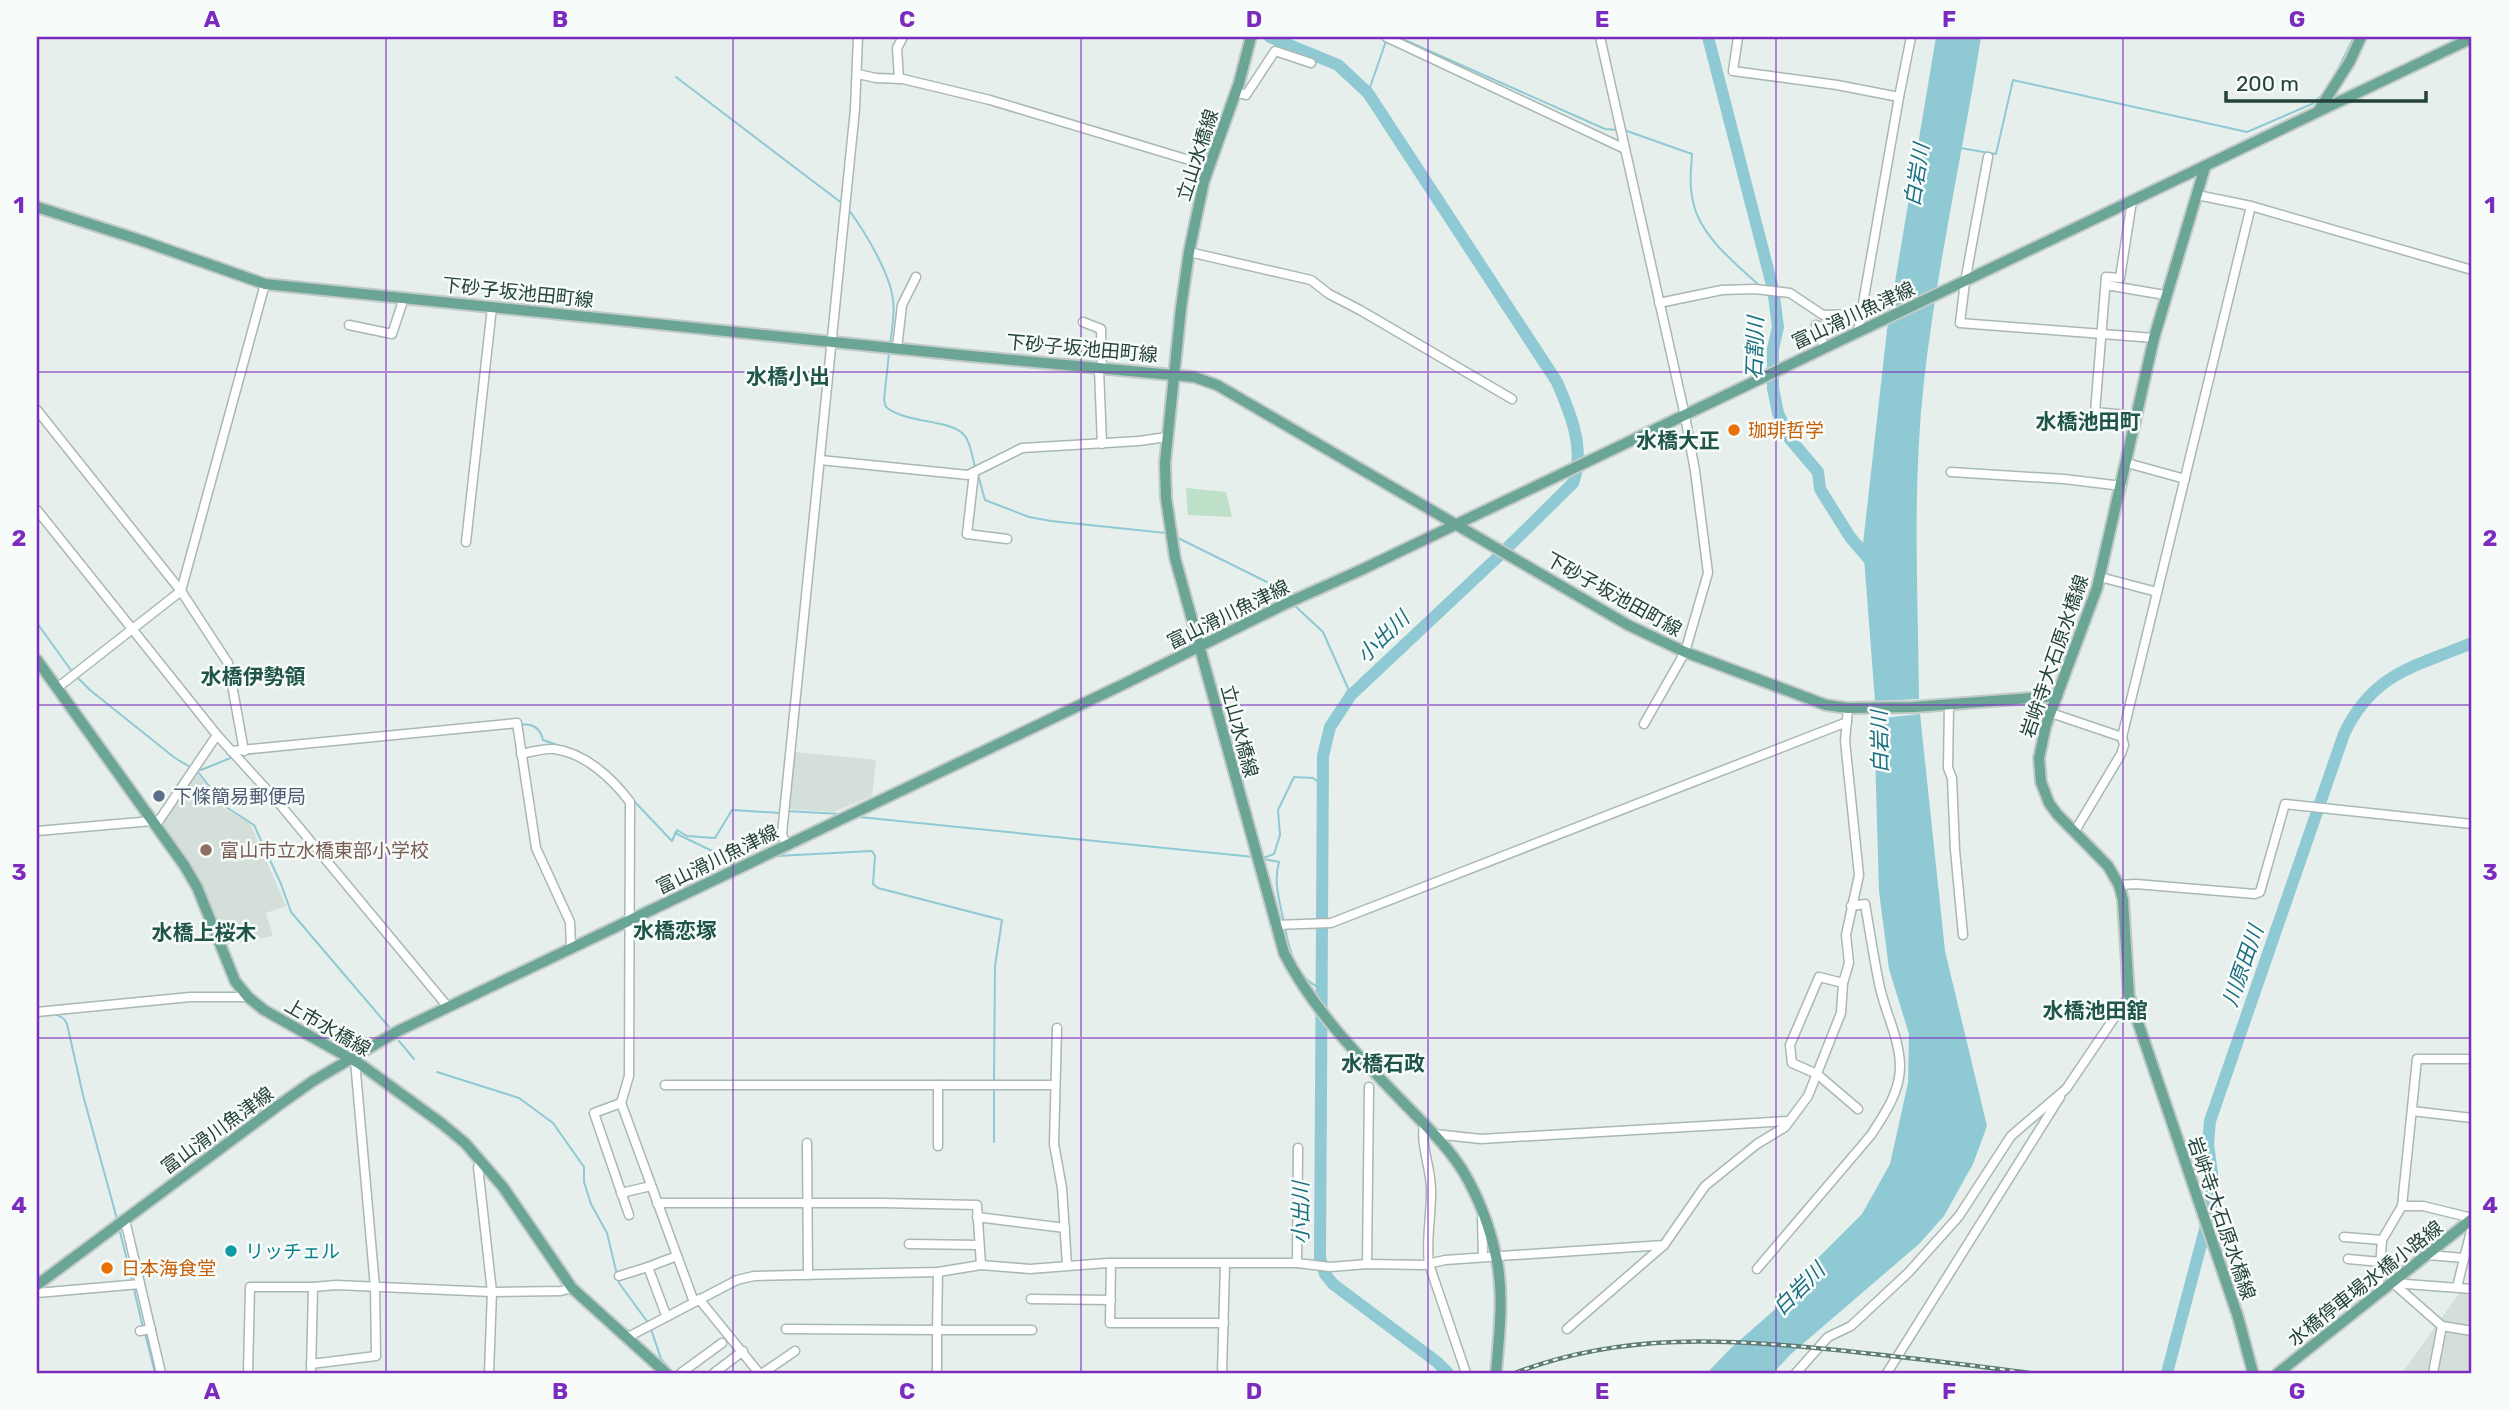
<svg xmlns="http://www.w3.org/2000/svg" width="2509" height="1410" font-family="Rubik,'Noto Sans JP',sans-serif">
	<rect width="100%" height="100%" fill="#e6efeb"/>
	<g fill="#d4dfda">
		<polygon points="794,752 876,760 872,796 834,812 788,809"/>
		<polygon points="197,773 225,809 250,823 286,906 266,913 273,936 225,945 200,882 162,824"/>
		<polygon points="2460,1292 2472,1295 2472,1373 2402,1373"/>
	</g>
	<polygon fill="#bfe0c8" points="1186,488 1226,492 1232,517 1188,515"/>
	<g fill="#8ec9d4">
		<path d="M1936 37H1981C1963 152 1937 266 1924 381 1912 487 1918 593 1919 699L1875 701 1863 544 1887 330Z"/>
		<polygon points="1920,714 1945,951 1987,1126 1973,1164 1944,1216 1919,1244 1791,1354 1773,1373 1707,1373 1731,1348 1788,1298 1803,1273 1862,1214 1890,1164 1908,1083 1909,1034 1889,969 1879,891 1874,719"/>
	</g>
	<g fill="none" stroke-linecap="round" stroke-linejoin="round">
		<g stroke="#8ec9d4" stroke-width="2">
			<polyline points="1398,37 1605,129 1619,130"/>
			<polyline points="2336,73 2354,37"/>
			<polyline points="676,77 843,204"/>
			<polyline points="1368,93 1386,41"/>
			<path d="M1624 130 1692 154C1691 170 1689 186 1693 202 1700 236 1736 264 1760 286"/>
			<polyline points="1960,148 1996,154 2013,80 2247,132 2312,104 2324,93"/>
			<path d="M849 210C865 232 890 273 893 300 895 314 892 330 890 344"/>
			<polyline points="1769,295 1776,304"/>
			<path d="M889 353 884 400 886 407C906 424 951 419 964 435 971 442 972 457 975 467"/>
			<polyline points="978,475 985,500 1029,517 1051,521 1166,533"/>
			<polyline points="1178,538 1267,582 1286,598"/>
			<polyline points="1293,604 1323,632 1351,695"/>
			<polyline points="37,623 73,673"/>
			<polyline points="77,677 90,690 175,758 190,767"/>
			<path d="M520 725C532 723 540 727 543 740L560 746"/>
			<polyline points="238,755 291,749"/>
			<polyline points="588,757 600,766"/>
			<polyline points="201,770 233,757"/>
			<polyline points="198,772 226,807 254,825 281,884 291,912 389,1027"/>
			<polyline points="633,800 672,841 677,830 687,836 715,838 732,810 781,813"/>
			<polyline points="786,811 840,814"/>
			<polyline points="859,817 1254,857"/>
			<polyline points="675,833 737,863"/>
			<polyline points="1263,858 1274,854 1280,835 1278,810 1294,777 1313,778 1322,785"/>
			<path d="M1263 859 1279 862C1273 883 1280 902 1284 923"/>
			<polyline points="748,868 777,856 872,851 875,856 873,884 878,888 1002,920 995,966 994,1080"/>
			<path d="M1285 928C1289 950 1297 980 1321 988"/>
			<polyline points="54,1013 64,1019 67,1024 83,1095 117,1219"/>
			<polyline points="399,1041 414,1059"/>
			<polyline points="437,1072 519,1098 553,1123 584,1167 584,1182 591,1204 607,1233 619,1283 649,1324"/>
			<polyline points="994,1090 994,1142"/>
			<polyline points="119,1228 132,1280"/>
			<polyline points="134,1289 143,1328"/>
			<polyline points="651,1329 661,1359 673,1373"/>
			<polyline points="145,1333 155,1373"/>
		</g>
		<g stroke="#8ec9d4" stroke-width="12">
			<path d="M1270 37 1338 65 1368 93 1557 382C1570 412 1586 450 1573 483L1500 555 1351 695 1330 727 1323 756 1320 1258 1325 1274 1333 1284 1437 1362 1448 1373"/>
			<polyline points="1708,37 1773,289 1778,327 1773,349 1773,388 1778,413 1790,439 1818,472 1820,489 1850,537 1874,565"/>
			<path d="M2167 1373 2211 1207 2212 1174 2208 1144 2210 1121 2344 734C2373 673 2414 667 2472 643"/>
		</g>
		<g stroke="#a8b8b2" stroke-width="11">
			<g id="minor">
				<polyline points="1386,37 1625,149"/>
				<polyline points="1600,37 1685,416 1695,471 1708,573 1685,652 1644,724"/>
				<polyline points="1738,37 1733,71 1837,85 1899,97 1911,37"/>
				<polyline points="858,74 876,78 903,79 990,100 1209,166"/>
				<polyline points="899,79 897,48 903,37"/>
				<polyline points="1236,92 1246,95 1275,51 1311,63"/>
				<polyline points="1988,157 1965,282 1960,323 2154,338"/>
				<polyline points="2197,195 2251,206 2472,270"/>
				<polyline points="2132,201 2120,278 2106,277 2095,412 2137,416"/>
				<polyline points="1189,252 1311,280 1329,294 1360,310 1512,399"/>
				<polyline points="2106,285 2165,295"/>
				<polyline points="1659,303 1722,290 1755,289 1790,293 1823,315 1860,314"/>
				<polyline points="1083,322 1101,329 1102,369"/>
				<polyline points="349,325 392,334 404,298"/>
				<polyline points="1816,325 1819,326 1824,349"/>
				<polyline points="1858,332 1899,97"/>
				<polyline points="897,348 902,305 916,277"/>
				<polyline points="1099,369 1102,444"/>
				<polyline points="37,410 181,591 228,663 244,751"/>
				<polyline points="820,460 968,475 1022,448 1139,441 1167,437"/>
				<polyline points="2127,463 2185,479"/>
				<polyline points="1951,472 2064,479 2122,486"/>
				<polyline points="974,473 967,534 1007,539"/>
				<polyline points="37,510 217,735 278,802 448,1007"/>
				<polyline points="466,542 492,307"/>
				<polyline points="2100,577 2157,592"/>
				<polyline points="57,688 181,591 265,284"/>
				<polyline points="1949,704 1948,768 1952,778 1955,850 1963,935"/>
				<polyline points="2051,713 2122,737"/>
				<polyline points="231,751 517,723 536,848 570,922 571,948"/>
				<path d="M521 754C531 752 544 748 554 749 585 753 612 778 630 802L629 1076 621 1103 694 1302"/>
				<polyline points="156,825 217,735"/>
				<polyline points="37,831 152,821"/>
				<polyline points="2075,831 2121,754 2124,745 2122,737 2251,206"/>
				<polyline points="786,845 782,834 855,109 858,37"/>
				<polyline points="2119,885 2136,884 2255,894 2260,892 2285,804 2472,824"/>
				<polyline points="1275,925 1331,923 1847,722"/>
				<polyline points="1843,983 1819,977 1790,1045 1792,1063 1817,1074 1858,1109"/>
				<polyline points="37,1012 190,997 248,997"/>
				<polyline points="1057,1028 1054,1144 1062,1188 1067,1265"/>
				<polyline points="665,1085 938,1085 938,1146"/>
				<polyline points="938,1085 1055,1085"/>
				<polyline points="621,1103 594,1113 629,1215"/>
				<polyline points="2412,1111 2472,1118"/>
				<path d="M1424 1124C1420 1147 1432 1169 1431 1193 1431 1218 1426 1240 1429 1264L1466 1373"/>
				<polyline points="1435,1134 1481,1139 1788,1121"/>
				<polyline points="807,1143 808,1275"/>
				<polyline points="480,1161 478,1167 492,1292 489,1373"/>
				<polyline points="621,1193 651,1186"/>
				<polyline points="657,1203 884,1203 977,1205 981,1265"/>
				<polyline points="2402,1206 2423,1206 2472,1218"/>
				<polyline points="977,1217 1065,1228"/>
				<polyline points="1482,1218 1483,1257"/>
				<polyline points="125,1220 161,1373"/>
				<polyline points="2344,1237 2382,1240"/>
				<polyline points="909,1244 979,1245"/>
				<polyline points="2428,1255 2464,1258"/>
				<polyline points="1500,1256 1664,1245 1705,1186 1757,1144 1785,1127 1808,1096 1841,1013 1843,983 1849,963 1846,935 1859,875 1845,741 1848,708"/>
				<polyline points="2348,1259 2381,1262"/>
				<polyline points="1111,1263 1110,1323 1224,1323"/>
				<polyline points="1297,1263 1298,1148"/>
				<polyline points="1367,1264 1369,1087"/>
				<path d="M1757 1269 1871 1135C1884 1115 1900 1092 1900 1067 1900 1040 1886 1014 1880 988 1874 960 1870 932 1865 904L1851 906"/>
				<polyline points="938,1272 937,1330 1032,1330"/>
				<polyline points="619,1276 648,1267"/>
				<polyline points="2393,1283 2472,1289"/>
				<polyline points="2393,1283 2442,1326"/>
				<polyline points="2457,1287 2472,1227 2471,1221"/>
				<polyline points="37,1293 140,1284"/>
				<polyline points="2378,1295 2382,1240 2402,1206 2417,1059 2472,1059"/>
				<polyline points="699,1299 759,1373"/>
				<polyline points="1031,1299 1111,1300"/>
				<polyline points="666,1315 648,1267 677,1256"/>
				<polyline points="786,1329 937,1330 937,1373"/>
				<polyline points="1567,1329 1664,1245"/>
				<polyline points="140,1331 151,1329"/>
				<polyline points="628,1337 737,1280 754,1276 938,1272 981,1265 1030,1269 1107,1263 1297,1263 1330,1267 1367,1264 1423,1265 1445,1260 1489,1257"/>
				<polyline points="311,1364 376,1356 375,1287 355,1061"/>
				<polyline points="248,1373 250,1287 313,1287 336,1285 492,1292 561,1291 572,1288"/>
				<polyline points="311,1373 313,1287"/>
				<polyline points="681,1373 722,1343"/>
				<polyline points="714,1373 743,1351"/>
				<polyline points="763,1373 795,1351"/>
				<polyline points="1222,1373 1225,1265"/>
				<polyline points="1796,1373 1828,1337 1851,1326 1909,1272 1959,1216 2011,1136 2066,1089 2129,996"/>
				<polyline points="1887,1373 2060,1097"/>
				<polyline points="2433,1373 2442,1326 2472,1331"/>
			</g>
		</g>
		<g stroke="#c2cac8" stroke-width="14">
			<g id="major">
				<path d="M1251 37 1239 83 1204 181 1189 252 1181 308 1165 463 1166 498 1175 558 1284 953C1312 1008 1357 1055 1400 1099 1422 1122 1446 1144 1463 1171 1479 1198 1491 1231 1497 1261 1504 1298 1499 1336 1496 1373"/>
				<polyline points="2319,110 2350,61 2361,37"/>
				<polyline points="2205,167 2154,338 2097,588 2046,725 2039,758 2041,782 2049,803 2057,814 2108,866 2119,885 2123,900 2129,996 2238,1317 2253,1373"/>
				<polyline points="37,207 137,239 265,284 960,355 1194,377 1217,385 1628,625 1685,652 1826,705 1848,708 1914,707 2057,696"/>
				<polyline points="37,660 184,865 197,887 235,981 248,997 264,1010 360,1064 441,1123 465,1143 503,1187 572,1288 666,1373"/>
				<polyline points="37,1285 279,1105 313,1081 398,1031 1122,685 1285,604 1361,570 2472,38"/>
				<polyline points="2278,1373 2472,1219"/>
			</g>
		</g>
		<use href="#minor" stroke="#fff" stroke-width="8"/>
		<use href="#major" stroke="#6aa596" stroke-width="10"/>
		<g stroke="#5f7d75" stroke-width="4.5">
			<path id="rail" d="M1515 1373C1622 1332 1727 1339 1837 1350 1901 1357 1965 1364 2029 1373"/>
		</g>
		<use href="#rail" stroke="#f7fbf9" stroke-width="2" stroke-dasharray="5" stroke-linecap="butt"/>
	</g>
	<path fill="none" stroke="#7b2cbf" stroke-width="2" stroke-opacity="0.55" d="M386 37V1373M733 37V1373M1081 37V1373M1428 37V1373M1776 37V1373M2123 37V1373M37 372H2472M37 705H2472M37 1038H2472"/>
	<g fill="#e8710a" stroke="#f7fbf9" stroke-width="2.5">
		<circle cx="1734" cy="430" r="7"/>
		<circle cx="107" cy="1268" r="7"/>
	</g>
	<circle fill="#5c6f8a" stroke="#f7fbf9" stroke-width="2.5" cx="159" cy="796" r="7"/>
	<circle fill="#8d6e63" stroke="#f7fbf9" stroke-width="2.5" cx="206" cy="850" r="7"/>
	<circle fill="#0f9aa8" stroke="#f7fbf9" stroke-width="2.5" cx="231" cy="1251" r="7"/>
	<g text-anchor="middle" stroke-width="5" stroke-linejoin="round" paint-order="stroke">
		<g font-size="19" fill="#24423a" stroke="#f7fbf9">
			<text transform="translate(1197 155) rotate(-72)" y="7">立山水橋線</text>
			<text transform="translate(518 292) rotate(6)" y="7">下砂子坂池田町線</text>
			<text transform="translate(1853 315) rotate(-25)" y="7">富山滑川魚津線</text>
			<text transform="translate(1082 348) rotate(5)" y="7">下砂子坂池田町線</text>
			<text transform="translate(1614 594) rotate(29)" y="7">下砂子坂池田町線</text>
			<text transform="translate(1228 614) rotate(-26)" y="7">富山滑川魚津線</text>
			<text transform="translate(2054 656) rotate(-71)" y="7">岩峅寺大石原水橋線</text>
			<text transform="translate(1240 731) rotate(75)" y="7">立山水橋線</text>
			<text transform="translate(717 859) rotate(-26)" y="7">富山滑川魚津線</text>
			<text transform="translate(328 1027) rotate(30)" y="7">上市水橋線</text>
			<text transform="translate(217 1130) rotate(-36)" y="7">富山滑川魚津線</text>
			<text transform="translate(2222 1218) rotate(71)" y="7">岩峅寺大石原水橋線</text>
			<text transform="translate(2365 1283) rotate(-38)" y="7">水橋停車場水橋小路線</text>
		</g>
		<g font-size="19" fill="#c56008" stroke="#f7fbf9" text-anchor="start">
			<text x="1748" y="437">珈琲哲学</text>
			<text x="121" y="1275">日本海食堂</text>
		</g>
		<g font-size="19" fill="#4e5e75" stroke="#f7fbf9" text-anchor="start">
			<text x="173" y="803">下條簡易郵便局</text>
		</g>
		<g font-size="19" fill="#785e54" stroke="#f7fbf9" text-anchor="start">
			<text x="220" y="857">富山市立水橋東部小学校</text>
		</g>
		<g font-size="19" fill="#0d838f" stroke="#f7fbf9" text-anchor="start">
			<text x="245" y="1258">リッチェル</text>
		</g>
		<g font-size="21" font-style="italic" fill="#1c6f80" stroke="#f7fbf9">
			<text transform="translate(1917 175) rotate(-81)" y="7">白岩川</text>
			<text transform="translate(1755 348) rotate(-88)" y="7">石割川</text>
			<text transform="translate(1383 637) rotate(-44)" y="7">小出川</text>
			<text transform="translate(1880 742) rotate(-91)" y="7">白岩川</text>
			<text transform="translate(2243 966) rotate(-71)" y="7">川原田川</text>
			<text transform="translate(1301 1213) rotate(-90)" y="7">小出川</text>
			<text transform="translate(1799 1289) rotate(-45)" y="7">白岩川</text>
		</g>
		<g font-size="21" font-weight="bold" fill="#1f5548" stroke="#f7fbf9">
			<text x="788" y="384">水橋小出</text>
			<text x="2088" y="429">水橋池田町</text>
			<text x="1678" y="448">水橋大正</text>
			<text x="253" y="684">水橋伊勢領</text>
			<text x="675" y="938">水橋恋塚</text>
			<text x="204" y="940">水橋上桜木</text>
			<text x="2095" y="1018">水橋池田舘</text>
			<text x="1383" y="1071">水橋石政</text>
		</g>
	</g>
	<rect width="2509" height="1410" fill="none" stroke="#f7fbf9" stroke-width="77"/>
	<path d="M2226 91v10h200v-10" fill="none" stroke="#24423a" stroke-width="3.5"/>
	<text x="2236" y="91" font-size="21" fill="#24423a" stroke="#f7fbf9" stroke-width="5" paint-order="stroke">200 m</text>
	<rect x="38" y="38" width="2432" height="1334" fill="none" stroke="#7b2cbf" stroke-width="2.5"/>
	<g font-size="23" text-anchor="middle" font-weight="bold" fill="#7b2cbf">
		<text x="212" y="27">A</text>
		<text x="560" y="27">B</text>
		<text x="907" y="27">C</text>
		<text x="1254" y="27">D</text>
		<text x="1602" y="27">E</text>
		<text x="1949" y="27">F</text>
		<text x="2297" y="27">G</text>
		<text x="19" y="213">1</text>
		<text x="2490" y="213">1</text>
		<text x="19" y="546">2</text>
		<text x="2490" y="546">2</text>
		<text x="19" y="880">3</text>
		<text x="2490" y="880">3</text>
		<text x="19" y="1213">4</text>
		<text x="2490" y="1213">4</text>
		<text x="212" y="1399">A</text>
		<text x="560" y="1399">B</text>
		<text x="907" y="1399">C</text>
		<text x="1254" y="1399">D</text>
		<text x="1602" y="1399">E</text>
		<text x="1949" y="1399">F</text>
		<text x="2297" y="1399">G</text>
	</g>
</svg>
